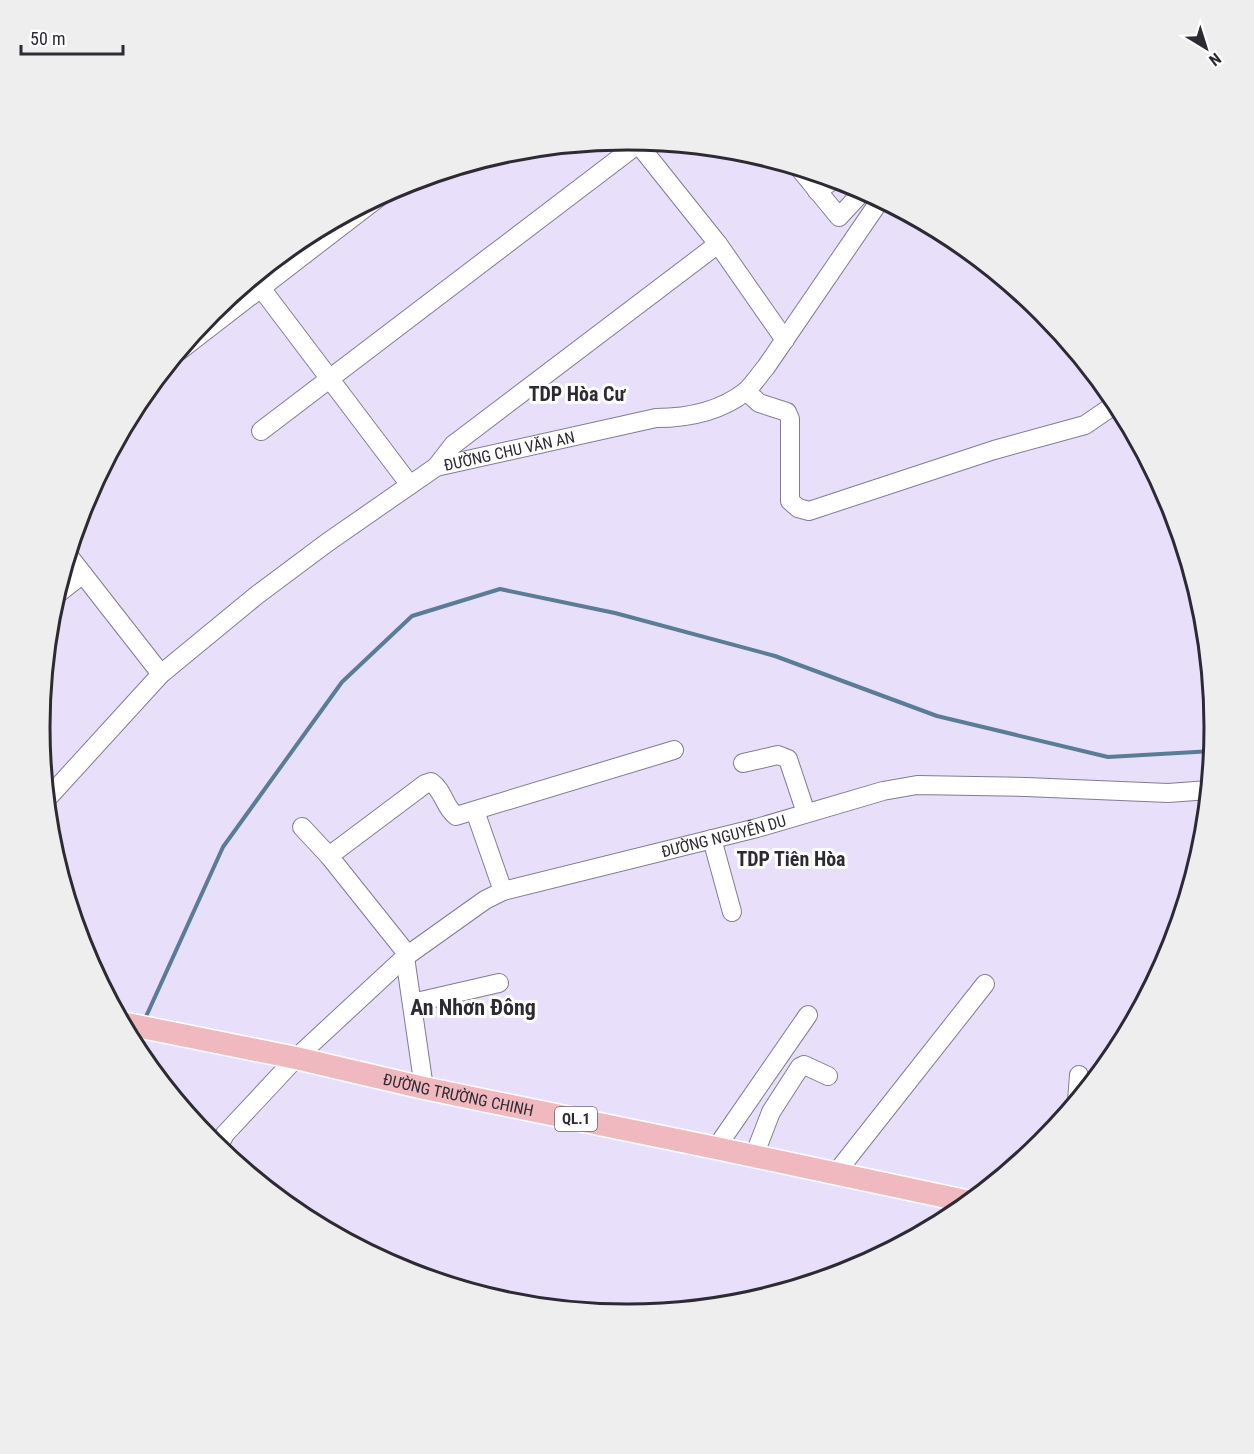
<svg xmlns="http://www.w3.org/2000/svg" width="1254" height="1454" font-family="'Roboto Condensed',sans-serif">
	<rect width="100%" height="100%" fill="#e8e0fa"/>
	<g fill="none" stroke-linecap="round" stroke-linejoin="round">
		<g stroke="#5a7c94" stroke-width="4">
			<polyline points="144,1021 223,847 342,682 412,616 500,589 615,613 775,656 937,716 1108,757 1213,751"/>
			<polyline points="134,1045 139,1033"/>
		</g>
		<g stroke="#827b93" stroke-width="20">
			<g id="minor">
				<polyline points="635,140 718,244 785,340"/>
				<polyline points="799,168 839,217 864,190"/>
				<polyline points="817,191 835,179"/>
				<polyline points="261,288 410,485"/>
				<polyline points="179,351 383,194"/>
				<polyline points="746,391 759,403 787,412 790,419 790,501 798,508 809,511 994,450 1085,425 1117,403"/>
				<polyline points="261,431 638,144"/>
				<polyline points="436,467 453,445 718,244"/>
				<polyline points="68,555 161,674"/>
				<polyline points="55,596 83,574"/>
				<polyline points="743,763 778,755 788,759 806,813"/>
				<path id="s1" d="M46 800 161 674 257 595 328 542 436 467 656 418C688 418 719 412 745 392 753 385 759 375 766 367L881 199"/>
				<polyline points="475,811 503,891"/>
				<polyline points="302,827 329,856 408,955"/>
				<polyline points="712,839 732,912"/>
				<path d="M329 856 425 784 431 782C444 791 444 807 456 816L674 750"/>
				<polyline points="405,957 424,1088"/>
				<polyline points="412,1003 499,983"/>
				<polyline points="1077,1101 1079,1075"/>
				<path id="s2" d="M218 1148 225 1134 296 1058 405 957 485 900 503 891 757 828 883 791 917 785 1026 787 1168 793 1209 790"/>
				<polyline points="716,1148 808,1015"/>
				<polyline points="754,1156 771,1112 800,1067 804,1065 828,1076"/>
				<polyline points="836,1173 985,984"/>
			</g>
		</g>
		<g stroke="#fff" stroke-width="25">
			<g id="major">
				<path id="s3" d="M122 1023 296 1058 424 1088 716 1148 970 1202"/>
			</g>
		</g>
		<use href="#minor" stroke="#fff" stroke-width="18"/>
		<use href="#major" stroke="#f0b9bf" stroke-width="22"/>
	</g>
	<g text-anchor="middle" stroke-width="6" stroke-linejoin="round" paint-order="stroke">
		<rect fill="#fff" stroke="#6c6a70" stroke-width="1.5" x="555" y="1107" width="42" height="24" rx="4.5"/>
		<g font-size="15" font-weight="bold" fill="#2d2a33">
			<text x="576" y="1124">QL.1</text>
		</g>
		<g font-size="16" fill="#2d2a33" stroke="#fff">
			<text dy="6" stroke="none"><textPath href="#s1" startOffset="590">ĐƯỜNG CHU VĂN AN</textPath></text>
			<text dy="6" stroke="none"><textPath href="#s2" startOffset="614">ĐƯỜNG NGUYỄN DU</textPath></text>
			<text dy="6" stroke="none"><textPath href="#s3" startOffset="344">ĐƯỜNG TRƯỜNG CHINH</textPath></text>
		</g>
		<g font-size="20" font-weight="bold" fill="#2d2a33" stroke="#fff">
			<text x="577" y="401">TDP Hòa Cư</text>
			<text x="791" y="866">TDP Tiên Hòa</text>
		</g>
		<g font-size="22" font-weight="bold" fill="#2d2a33" stroke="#fff">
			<text x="473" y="1015">An Nhơn Đông</text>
		</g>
	</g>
	<path d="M0 0H1254V1454H0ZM50 727a577 577 0 1 1 1154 0a577 577 0 1 1-1154 0Z" fill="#eeeeef" fill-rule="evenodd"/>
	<path fill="none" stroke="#2d2a33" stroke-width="3" d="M50 727a577 577 0 1 1 1154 0a577 577 0 1 1-1154 0Z"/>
	<g transform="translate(1206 48) rotate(142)" stroke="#ffffff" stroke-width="4.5" paint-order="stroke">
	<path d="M0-4.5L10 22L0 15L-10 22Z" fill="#2d2a33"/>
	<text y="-9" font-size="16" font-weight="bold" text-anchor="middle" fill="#2d2a33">N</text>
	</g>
	<path d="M21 45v9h102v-9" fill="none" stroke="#2d2a33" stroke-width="3"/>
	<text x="30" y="45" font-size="18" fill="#2d2a33" stroke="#ffffff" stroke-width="4.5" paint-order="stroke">50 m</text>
</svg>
